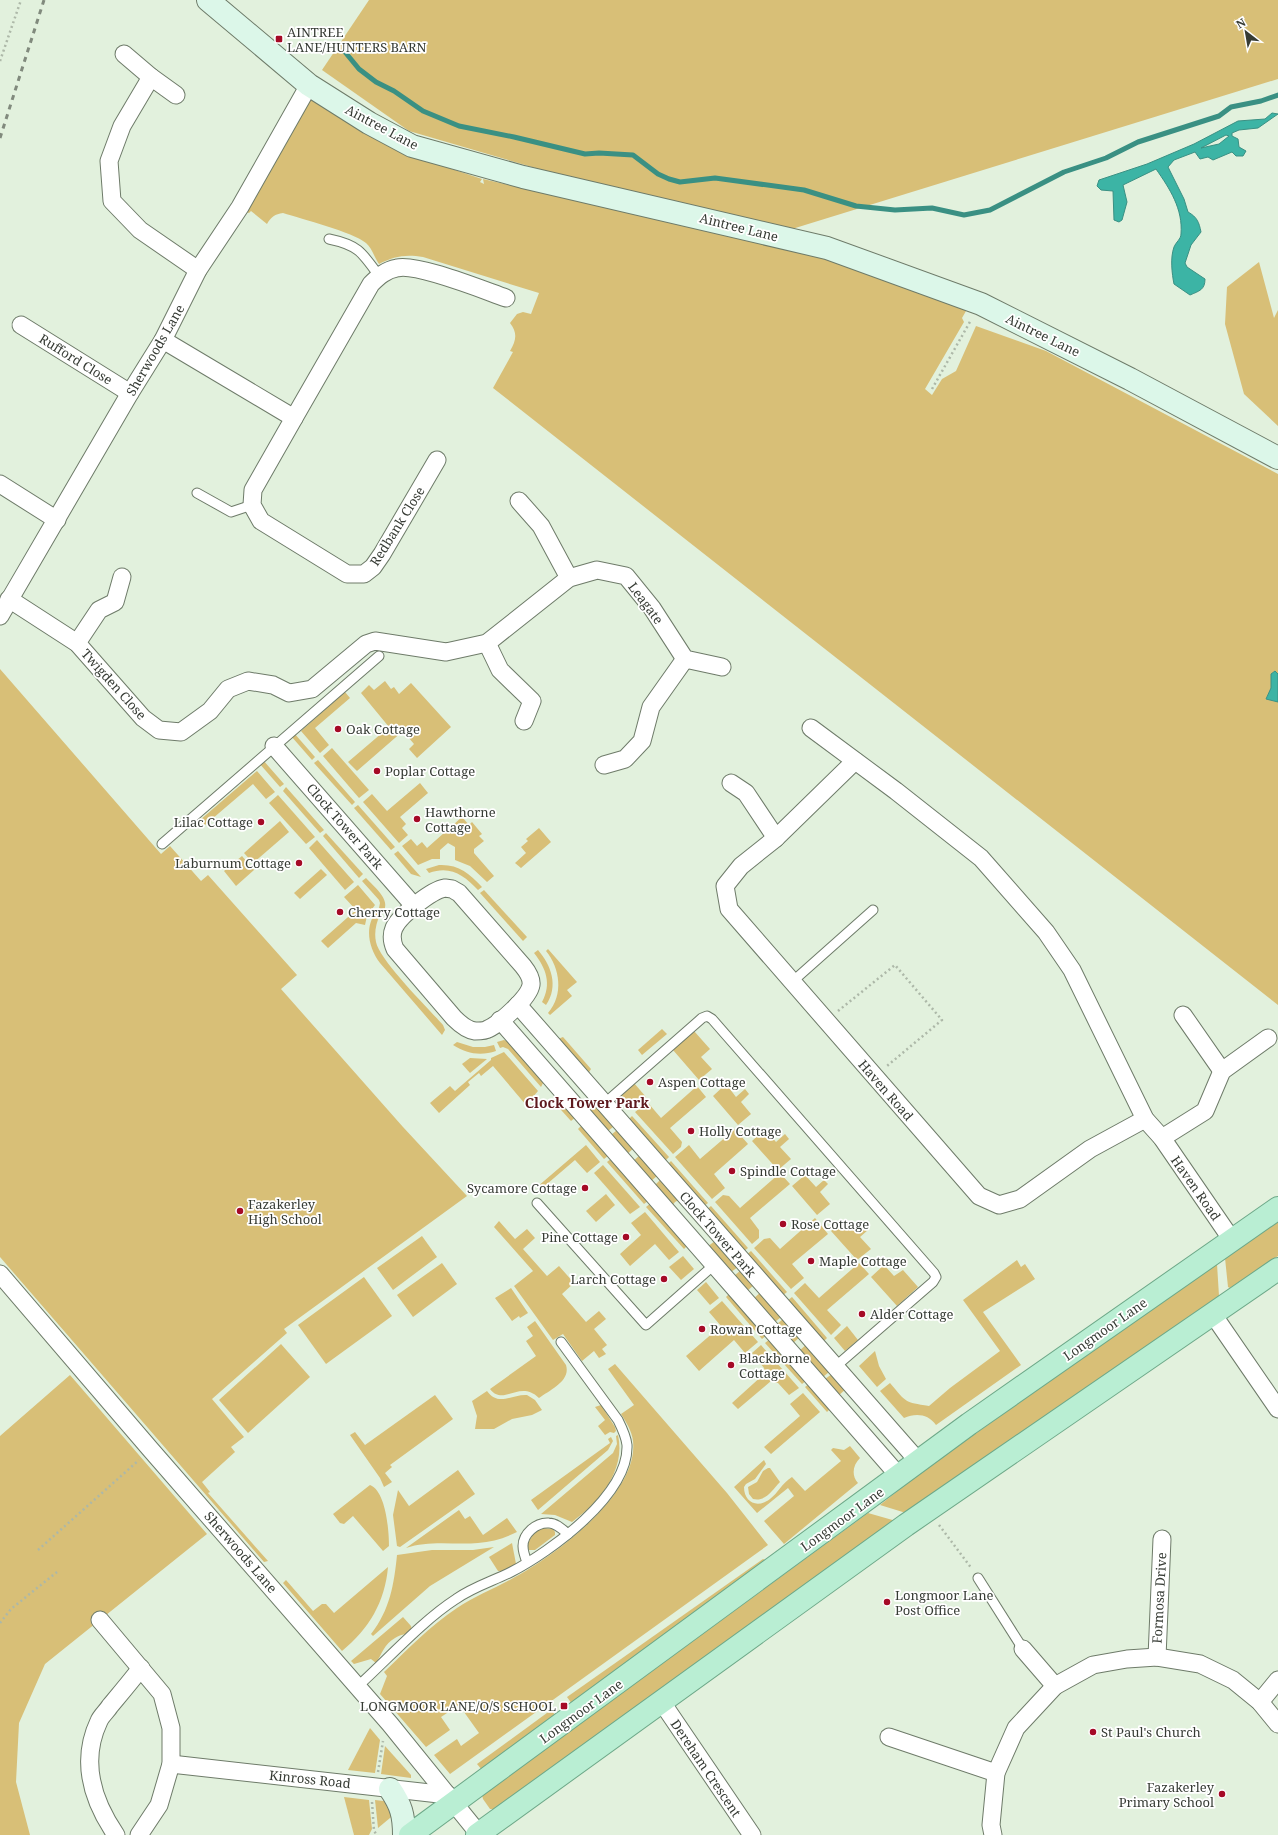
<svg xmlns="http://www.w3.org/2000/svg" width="1278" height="1835" font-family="'Noto Serif',serif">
	<rect width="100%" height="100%" fill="#e2f1dd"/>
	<g fill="#d8bf77">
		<polygon points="369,0 1278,0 1278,79 792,229 573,179 409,131 322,70"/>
		<path d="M312 98 428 161 482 179 480 182 484 184 483 179 820 256 963 306 966 311 962 318 964 322 925 389 932 395 942 379 956 371 976 326 1046 351 1278 474V674L1275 671 1271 674V688L1266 699 1278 702V1005L493 388 513 352 510 351C516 341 518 333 510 323L517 314 523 312 531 314 539 293 423 257C406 254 394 256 379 264 374 257 372 248 366 243 353 232 302 219 283 213 275 214 271 217 267 224L251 211 249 213 246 212 307 104Z"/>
		<polygon points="1259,262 1274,318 1278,310 1278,426 1244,394 1225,324 1227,287"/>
		<polygon points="0,669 161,854 170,846 201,881 208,875 297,975 281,989 403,1127 467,1196 284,1329 287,1333 212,1399 244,1437 231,1447 235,1452 202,1482 210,1492 208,1493 268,1561 264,1562 0,1257"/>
		<polygon points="385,681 391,689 394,687 399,694 411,683 451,727 417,758 409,749 414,744 403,731 357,771 348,762 389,727 361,693 369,685 374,690"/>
		<polygon points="345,692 350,698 315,728 329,745 320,753 301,731"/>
		<polygon points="294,733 315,757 312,760 291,736"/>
		<polygon points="332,748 369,790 359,798 323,756"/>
		<polygon points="263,760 284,784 280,787 259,763"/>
		<polygon points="318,760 355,802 352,805 314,763"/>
		<polygon points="257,771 275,792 266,799 253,784 205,825 200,820"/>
		<polygon points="420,783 428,793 400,817 406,824 402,828 408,835 399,843 363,802 372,794 387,811"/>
		<polygon points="286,787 324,830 320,833 283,791"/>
		<polygon points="278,795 315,837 306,844 269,803"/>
		<polygon points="358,805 395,847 391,850 354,808"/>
		<polygon points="462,817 469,825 472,822 482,834 479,836 484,841 474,849 474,853 494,876 487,882 470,866 455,860 455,847 448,843 440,850 440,859 432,859 418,865 402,846 411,839 417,846 422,842 427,848"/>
		<polygon points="280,821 289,832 253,863 244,853"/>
		<polygon points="539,828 551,842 521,868 515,863 526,853 521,847 528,841 526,839"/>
		<polygon points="326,833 363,874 359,878 323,836"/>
		<polygon points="317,840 354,882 345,890 309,848"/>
		<polygon points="398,851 421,877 411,874 394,854"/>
		<polygon points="242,856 254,870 236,886 224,871"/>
		<path d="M439 865C458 864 469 873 482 887L478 890C464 875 450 865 429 873L426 869Z"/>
		<polygon points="321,869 327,875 300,899 294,893"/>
		<path d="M366 878C373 886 392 900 383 912L379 908 380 903 379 900 362 881Z"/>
		<polygon points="358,885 375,905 367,916 365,925 356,923 328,948 321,941 356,910 344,897"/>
		<polygon points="484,890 527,937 523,941 480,893"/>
		<path d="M376 912 380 915C376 923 374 933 376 942 380 961 428 1008 443 1025L445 1030 442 1035 380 963C369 948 364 928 376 912Z"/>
		<path d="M548 949 577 982 567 990 572 996 550 1015 548 1013C564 995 560 968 546 951Z"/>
		<path d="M538 950C551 965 559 986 546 1005L542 1002C552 984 546 968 534 953Z"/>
		<polygon points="662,1029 667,1034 642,1055 638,1050"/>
		<polygon points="694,1031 710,1049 701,1057 712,1069 699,1080 673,1050"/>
		<polygon points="563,1037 591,1069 588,1074 558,1039"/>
		<polygon points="504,1040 509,1042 544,1081 541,1087 508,1049 503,1047 500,1048 497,1042"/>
		<path d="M457 1042 473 1047H485L494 1045 496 1051C481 1056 467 1054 453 1045Z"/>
		<polygon points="504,1052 538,1091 526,1105 493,1066 481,1076 479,1073 468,1082 470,1085 439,1113 430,1103 450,1086 455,1091 491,1060 491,1058"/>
		<polygon points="470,1058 487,1059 470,1073 462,1064"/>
		<polygon points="634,1083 646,1097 633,1109 621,1095"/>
		<polygon points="726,1084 736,1097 745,1089 749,1094 741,1102 751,1114 738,1125 713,1096"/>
		<polygon points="697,1086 706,1097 670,1128 682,1142 681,1147 673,1154 635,1112 644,1105 649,1104 661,1118"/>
		<polygon points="558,1097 576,1117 571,1121 553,1101"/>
		<polygon points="594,1103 613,1127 608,1131 586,1110"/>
		<polygon points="632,1116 669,1157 664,1162 628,1120"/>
		<polygon points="582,1125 609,1155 604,1159 578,1129"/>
		<polygon points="735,1129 748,1144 714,1174 725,1188 712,1199 675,1157 689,1145 700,1159"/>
		<polygon points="765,1129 776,1142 785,1134 789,1139 780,1147 791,1159 778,1170 752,1141"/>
		<polygon points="617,1130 634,1148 626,1155 611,1135"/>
		<polygon points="586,1145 600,1162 587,1173 575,1160 540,1190 537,1187"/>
		<polygon points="640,1155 657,1176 651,1181 632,1162"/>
		<polygon points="612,1158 649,1200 644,1204 607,1162"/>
		<polygon points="671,1161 708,1203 704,1206 667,1165"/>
		<polygon points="603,1165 640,1207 630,1214 594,1173"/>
		<polygon points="780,1173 790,1184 750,1218 759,1230 759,1238 752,1244 715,1202 723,1195 729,1196 740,1208"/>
		<polygon points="805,1175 816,1187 824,1180 828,1184 820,1192 830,1204 817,1215 792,1186"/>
		<polygon points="661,1179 680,1199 675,1202 671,1207 655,1185"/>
		<polygon points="606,1194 615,1205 596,1222 586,1211"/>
		<polygon points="651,1203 688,1245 684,1249 646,1207"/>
		<polygon points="711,1206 748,1248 743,1252 706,1210"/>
		<polygon points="645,1212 679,1252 669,1260 655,1244 630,1266 620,1254 641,1235 631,1223"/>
		<polygon points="815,1218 828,1234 792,1264 804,1278 791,1289 754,1248 764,1239 770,1238 780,1249"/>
		<polygon points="845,1220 855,1232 864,1224 868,1230 860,1237 871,1249 857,1260 831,1231"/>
		<polygon points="499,1221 515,1239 527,1229 535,1238 523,1249 547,1276 559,1266 574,1283 562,1294 586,1322 599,1311 606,1319 594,1329 607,1345 602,1349 606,1354 599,1358 594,1351 582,1361 563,1334 553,1340 514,1286 533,1271 494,1227"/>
		<polygon points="1278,1221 1278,1256 1230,1288 1228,1287 1225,1258"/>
		<polygon points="422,1236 437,1257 393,1290 377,1268"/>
		<polygon points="715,1241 738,1267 731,1272 707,1247"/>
		<polygon points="751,1251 787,1292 782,1296 746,1255"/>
		<polygon points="683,1256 694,1269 681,1280 669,1267"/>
		<path d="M1017 1260 1021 1267 1025 1264 1035 1279 983 1312 1021 1365 936 1425C928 1414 916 1413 904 1418L880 1391 890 1383C907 1403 904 1402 929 1406L950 1388 1000 1351 963 1300Z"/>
		<polygon points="442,1263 457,1284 413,1317 397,1295"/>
		<polygon points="859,1263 869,1274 827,1310 841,1325 831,1335 794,1293 805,1283 819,1298"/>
		<polygon points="1217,1264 1219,1296 906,1513 880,1505 925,1469"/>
		<polygon points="884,1265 894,1276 903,1270 918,1287 897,1306 871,1277"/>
		<polygon points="741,1270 755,1284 746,1292 734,1276"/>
		<polygon points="364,1277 392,1316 326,1364 298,1325"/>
		<polygon points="706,1282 719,1298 710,1305 697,1290"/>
		<polygon points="511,1288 528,1313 520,1318 519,1316 512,1321 495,1298"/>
		<polygon points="761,1292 781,1317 775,1322 753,1299"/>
		<polygon points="730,1293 767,1335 762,1339 726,1297"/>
		<polygon points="792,1297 827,1338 823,1342 787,1301"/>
		<polygon points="722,1301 758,1342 745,1353 734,1340 699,1371 686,1356 721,1326 709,1312"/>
		<polygon points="783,1319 800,1337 792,1344 777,1324"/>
		<path d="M535 1321 566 1365C571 1381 550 1390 539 1398 519 1379 504 1407 490 1389L536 1356 526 1341 533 1336 527 1327Z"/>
		<polygon points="847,1326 858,1340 845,1351 834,1338"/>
		<polygon points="770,1339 807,1380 802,1384 765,1343"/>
		<polygon points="281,1344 310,1377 248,1433 219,1400"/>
		<polygon points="807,1344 829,1372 823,1377 799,1351"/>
		<polygon points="761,1345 799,1388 789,1395 778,1383 771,1381 738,1409 732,1403 765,1373 764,1368 752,1353"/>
		<polygon points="875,1351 879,1366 886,1379 877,1387 859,1366"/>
		<path d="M615 1364 727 1493 768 1545 450 1774 434 1755 457 1739 461 1746 479 1733 459 1705 441 1717 450 1730 426 1747 380 1694 387 1676 384 1672C407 1650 430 1626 457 1608 475 1596 496 1588 515 1577 556 1555 639 1493 633 1441 632 1431 626 1422 621 1414L634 1405 608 1369Z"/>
		<polygon points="832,1374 847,1388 838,1396 825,1379"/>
		<polygon points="70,1375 207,1534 45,1664 19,1723 16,1782 30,1835 0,1835 0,1436"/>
		<polygon points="810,1383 831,1408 827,1412 805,1387"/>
		<path d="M487 1391C498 1407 512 1394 527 1395L535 1400 542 1410 532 1415 512 1419 494 1429H475L477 1416 472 1401Z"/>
		<polygon points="803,1393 820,1412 771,1454 764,1447 800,1416 790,1404"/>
		<polygon points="435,1395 453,1419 390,1465 392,1467 385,1473 392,1482 384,1487 380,1478 350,1435 355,1432 365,1445"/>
		<polygon points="601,1405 615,1427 616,1431 614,1433 610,1432 605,1435 598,1426 605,1420 595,1407"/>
		<path d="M618 1435C626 1471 599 1502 572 1522L555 1515 541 1514 613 1453 617 1444 616 1436Z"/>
		<polygon points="611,1437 613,1441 608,1450 538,1510 531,1500 610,1443 608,1439"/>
		<path d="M850 1446 860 1458C853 1465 851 1475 858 1483L784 1544 764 1521 794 1496 788 1488 757 1513 734 1487 764 1460 766 1464 755 1479 746 1484 744 1487C744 1502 757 1509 770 1499 778 1493 782 1483 792 1477L805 1491 841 1461 831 1450 833 1448 844 1450Z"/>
		<path d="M768 1468H770L780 1482C772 1490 766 1502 753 1499L749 1494 748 1487 757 1482 763 1471Z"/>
		<polygon points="458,1470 475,1494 400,1547 397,1546 393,1515 398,1490 409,1506"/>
		<path d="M370 1485C386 1491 389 1531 389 1546L383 1551 353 1516 344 1524 340 1523 333 1514Z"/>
		<path d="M459 1510 465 1519 470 1516 483 1535 507 1518 517 1532C505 1538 492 1542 478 1543 454 1545 429 1540 406 1548Z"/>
		<polygon points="868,1513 896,1521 495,1809 490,1809 483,1799 482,1795"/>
		<path d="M543 1528 553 1529 555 1532V1535L535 1550H529L527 1546C530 1537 535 1531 543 1528Z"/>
		<polygon points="512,1543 516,1564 503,1571 498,1571 489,1557"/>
		<path d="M494 1547 430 1586 373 1636 371 1634C390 1610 394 1584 397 1555L432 1550H473Z"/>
		<polygon points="763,1559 770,1562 572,1704 567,1697"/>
		<path d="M388 1567C385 1602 369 1629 342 1651L283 1583 286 1580 313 1611 322 1604H326L334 1613Z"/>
		<path d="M403 1617 411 1626 412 1630C406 1635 401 1634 395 1638 384 1644 382 1654 376 1663L371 1659 354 1664 351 1661Z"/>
		<polygon points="551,1710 556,1716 482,1770 477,1764"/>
		<polygon points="370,1728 380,1740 375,1773 348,1770"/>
		<polygon points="385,1746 411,1775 411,1778 381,1774"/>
		<polygon points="344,1797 369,1800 372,1829 369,1835 354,1835"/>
		<polygon points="375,1800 392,1802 396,1813 378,1828"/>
	</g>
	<g fill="#3cb4a5" stroke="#3a9083" fill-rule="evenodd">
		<path d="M1272 113 1278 114 1258 128 1239 130 1232 133V136L1238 139 1239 147 1246 151 1243 156H1236L1232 152 1213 160 1208 157 1200 159 1195 152 1174 160 1168 167 1184 199 1188 212C1197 217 1199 222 1201 232L1191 245 1185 263 1187 267 1205 279C1205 290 1199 291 1190 295L1174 284C1172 274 1170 258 1174 247 1176 242 1181 239 1181 234 1183 209 1170 189 1156 169L1123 185 1127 202 1122 220 1119 222 1114 220 1113 191 1101 190 1097 186 1099 180 1147 164 1194 144 1238 121 1265 119ZM1226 135 1229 136 1219 144 1201 148Z"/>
		<polygon points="1275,671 1278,674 1278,702 1266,699 1271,688 1271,674"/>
	</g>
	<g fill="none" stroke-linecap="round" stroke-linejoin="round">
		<polyline stroke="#3a9083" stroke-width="5" points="345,52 359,69 376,82 394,91 423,111 459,126 514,137 585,154 599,153 633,155 658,174 669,179 680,182 715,178 804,190 856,206 895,210 932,208 964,215 990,210 1064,172 1106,158 1138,142 1219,116 1231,107 1261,101 1278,95"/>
		<g stroke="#6e7b69" stroke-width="11">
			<g id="lane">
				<path d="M329 239C358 245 362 252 379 276"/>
				<polyline points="197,493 231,512 252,505"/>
				<polyline points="162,844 379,656"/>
				<polyline points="792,982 873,910"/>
				<polyline points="604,1104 702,1018 707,1016 712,1019 934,1273 936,1277 933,1282 835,1367"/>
				<polyline points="537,1203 646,1325 714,1265"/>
				<path d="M527 1562C525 1557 523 1552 523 1546 523 1534 536 1522 549 1523 556 1523 562 1529 568 1534"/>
				<polyline points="978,1578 1023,1649"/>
				<path d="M357 1687C388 1659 422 1621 456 1599 473 1587 493 1581 511 1572 550 1552 629 1495 627 1445 626 1436 622 1428 618 1420L561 1342"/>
			</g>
		</g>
		<g stroke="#6e7b69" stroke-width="19">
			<g id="street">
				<polyline points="124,54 151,77"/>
				<polyline points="176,95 151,77 122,126 109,161 112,201 140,230 198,270"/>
				<polyline points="21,325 130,393"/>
				<polyline points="163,340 294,418 253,490 252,505 261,521 347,574 364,574 373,567 382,554 437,460"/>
				<path d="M294 418 371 284C379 276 386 270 397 268 417 263 483 290 506 298"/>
				<polyline points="0,484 57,520"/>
				<polyline points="519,501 541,526 569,578"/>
				<polyline points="9,599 77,643 143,718 159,730 181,732 210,711 228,689 248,681 273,685 289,693 312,689 366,644 375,641 446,652 487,643 569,578 597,570 626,576 652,608 685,659 722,667"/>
				<polyline points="0,616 130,393 163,340 198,270 240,207 309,85"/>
				<polyline points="77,643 99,610 115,602 122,577"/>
				<polyline points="487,643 500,670 532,701 524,721"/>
				<polyline points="811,728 896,791 981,858 1046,932 1072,970 1145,1119 1162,1138 1232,1240"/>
				<polyline points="274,746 415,907"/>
				<polyline points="855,761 776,838 741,866 725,886 729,909 979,1196 999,1205 1020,1199 1090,1149 1145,1119"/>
				<polyline points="604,765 625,759 642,741 651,707 685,659"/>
				<polyline points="731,783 746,793 776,838"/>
				<path d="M445 888 452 889 459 893 523 966C527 971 532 978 531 985 529 998 499 1024 488 1029 485 1031 479 1031 475 1031 467 1030 460 1024 454 1018L395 949C392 942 391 935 394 928 400 915 432 890 445 888Z"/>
				<polyline points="518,1005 919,1462"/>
				<polyline points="1183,1015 1222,1071"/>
				<polyline points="500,1020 899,1476"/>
				<polyline points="1162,1138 1205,1111 1222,1071 1268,1038"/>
				<polyline points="0,1274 151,1450 390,1724 479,1834"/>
				<polyline points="1212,1313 1278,1409"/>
				<polyline points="100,1620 162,1694 171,1728 171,1764 159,1805 139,1835"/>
				<polyline points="1023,1649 1055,1686"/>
				<polyline points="1157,1657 1162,1539"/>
				<polyline points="661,1701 752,1835"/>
				<polyline points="1260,1702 1278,1680"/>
				<polyline points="889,1737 996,1773"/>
				<polyline points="171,1764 448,1795"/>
				<path d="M116 1835C92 1800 80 1761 99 1721 101 1716 107 1711 110 1706 120 1694 131 1681 141 1668"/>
				<polyline points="993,1835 991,1825 996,1773 1016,1728 1055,1686 1093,1665 1127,1659 1157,1657 1200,1664 1233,1680 1260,1702 1278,1724"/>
			</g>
		</g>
		<g stroke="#6e7b69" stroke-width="24">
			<g id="secondary">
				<polyline points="208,0 309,85 369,123 412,146 523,177 827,248 981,304 1130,379 1278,458"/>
				<path d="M390 1789C401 1805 404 1815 404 1835"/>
			</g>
		</g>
		<g stroke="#6da888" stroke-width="24">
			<g id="primary">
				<polyline points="410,1835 969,1424 1278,1208"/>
				<polyline points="477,1835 906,1525 1278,1269"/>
			</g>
		</g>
		<g stroke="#adb8a8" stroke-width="2.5" stroke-dasharray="2 3" stroke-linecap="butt">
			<polyline points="0,61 21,0"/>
			<polyline points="932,389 971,320"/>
			<polyline points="838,1011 895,965 942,1020 887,1066"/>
			<polyline points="939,1525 972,1569"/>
			<polyline points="38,1550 139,1460"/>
			<polyline points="0,1623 11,1609 57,1572"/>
			<polyline points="378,1772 383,1741"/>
			<polyline points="372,1802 374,1831 377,1835"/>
		</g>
		<use href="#lane" stroke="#fff" stroke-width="9"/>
		<use href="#street" stroke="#fff" stroke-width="17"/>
		<use href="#secondary" stroke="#dcf7e9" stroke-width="22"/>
		<use href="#primary" stroke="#b9eed3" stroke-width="22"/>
		<polyline stroke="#818a7d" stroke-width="3" stroke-dasharray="5 5" stroke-linecap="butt" points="0,138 44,0"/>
	</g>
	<g fill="#a50a26" stroke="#fff" stroke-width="1.5">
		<rect x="275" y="35" width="8" height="8" rx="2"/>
		<circle cx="338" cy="729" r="4"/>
		<circle cx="377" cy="771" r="4"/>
		<circle cx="417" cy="819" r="4"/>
		<circle cx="261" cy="822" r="4"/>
		<circle cx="299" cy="863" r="4"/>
		<circle cx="340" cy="912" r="4"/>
		<circle cx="650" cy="1082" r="4"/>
		<circle cx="691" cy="1131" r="4"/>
		<circle cx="732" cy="1171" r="4"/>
		<circle cx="585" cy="1188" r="4"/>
		<circle cx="240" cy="1211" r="4"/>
		<circle cx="783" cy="1224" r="4"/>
		<circle cx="626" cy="1237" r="4"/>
		<circle cx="811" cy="1261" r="4"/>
		<circle cx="664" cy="1279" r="4"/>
		<circle cx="862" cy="1314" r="4"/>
		<circle cx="702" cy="1329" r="4"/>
		<circle cx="731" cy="1365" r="4"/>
		<circle cx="887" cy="1602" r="4"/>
		<rect x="560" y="1702" width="8" height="8" rx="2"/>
		<circle cx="1093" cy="1732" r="4"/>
		<circle cx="1222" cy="1794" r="4"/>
	</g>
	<g text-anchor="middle" stroke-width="3.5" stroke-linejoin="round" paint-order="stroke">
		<g font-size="13" fill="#363b34" stroke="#fff" text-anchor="start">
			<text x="287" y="37">AINTREE<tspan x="287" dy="15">LANE/HUNTERS BARN</tspan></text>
			<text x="346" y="734">Oak Cottage</text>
			<text x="385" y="776">Poplar Cottage</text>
			<text x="425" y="817">Hawthorne<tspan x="425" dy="15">Cottage</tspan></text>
			<text x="253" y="827" text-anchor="end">Lilac Cottage</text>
			<text x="291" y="868" text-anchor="end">Laburnum Cottage</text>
			<text x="348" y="917">Cherry Cottage</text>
			<text x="658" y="1087">Aspen Cottage</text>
			<text x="699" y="1136">Holly Cottage</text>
			<text x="740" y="1176">Spindle Cottage</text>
			<text x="577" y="1193" text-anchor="end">Sycamore Cottage</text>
			<text x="248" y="1209">Fazakerley<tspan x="248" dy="15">High School</tspan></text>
			<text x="791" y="1229">Rose Cottage</text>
			<text x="618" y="1242" text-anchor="end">Pine Cottage</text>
			<text x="819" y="1266">Maple Cottage</text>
			<text x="656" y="1284" text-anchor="end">Larch Cottage</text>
			<text x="870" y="1319">Alder Cottage</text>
			<text x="710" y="1334">Rowan Cottage</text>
			<text x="739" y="1363">Blackborne<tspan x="739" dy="15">Cottage</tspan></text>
			<text x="895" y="1600">Longmoor Lane<tspan x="895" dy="15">Post Office</tspan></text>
			<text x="556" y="1711" text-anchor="end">LONGMOOR LANE/O/S SCHOOL</text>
			<text x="1101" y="1737">St Paul's Church</text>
			<text x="1214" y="1792" text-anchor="end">Fazakerley<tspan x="1214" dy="15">Primary School</tspan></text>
		</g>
		<g font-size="13" fill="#363b34" stroke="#fff">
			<text transform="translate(382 127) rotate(28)" y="5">Aintree Lane</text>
			<text transform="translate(739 227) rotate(14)" y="5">Aintree Lane</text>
			<text transform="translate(1043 335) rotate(26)" y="5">Aintree Lane</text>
			<text transform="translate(155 350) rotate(-60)" y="5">Sherwoods Lane</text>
			<text transform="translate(76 359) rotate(32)" y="5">Rufford Close</text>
			<text transform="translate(397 526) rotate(-58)" y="5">Redbank Close</text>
			<text transform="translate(646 603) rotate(53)" y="5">Leagate</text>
			<text transform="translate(114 684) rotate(48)" y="5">Twigden Close</text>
			<text transform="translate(345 826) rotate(49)" y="5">Clock Tower Park</text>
			<text transform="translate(886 1090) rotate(49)" y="5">Haven Road</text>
			<text transform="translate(1196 1188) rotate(55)" y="5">Haven Road</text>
			<text transform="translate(718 1234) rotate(49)" y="5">Clock Tower Park</text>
			<text transform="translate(1105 1329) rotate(-35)" y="5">Longmoor Lane</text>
			<text transform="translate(842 1519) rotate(-36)" y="5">Longmoor Lane</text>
			<text transform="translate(241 1552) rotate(49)" y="5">Sherwoods Lane</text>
			<text transform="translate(1159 1598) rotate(-87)" y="5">Formosa Drive</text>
			<text transform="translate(581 1711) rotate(-36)" y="5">Longmoor Lane</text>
			<text transform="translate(706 1768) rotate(56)" y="5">Dereham Crescent</text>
			<text transform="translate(310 1779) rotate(6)" y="5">Kinross Road</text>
		</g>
		<g font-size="14" font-weight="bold" fill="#5e191d" stroke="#fff">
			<text x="587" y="1108">Clock Tower Park</text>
		</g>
	</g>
	<g transform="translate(1246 32) rotate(329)" stroke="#ffffff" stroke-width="3" paint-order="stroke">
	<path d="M0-3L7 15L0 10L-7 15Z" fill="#363b34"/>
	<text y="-6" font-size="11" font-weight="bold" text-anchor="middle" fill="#363b34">N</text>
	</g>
</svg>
